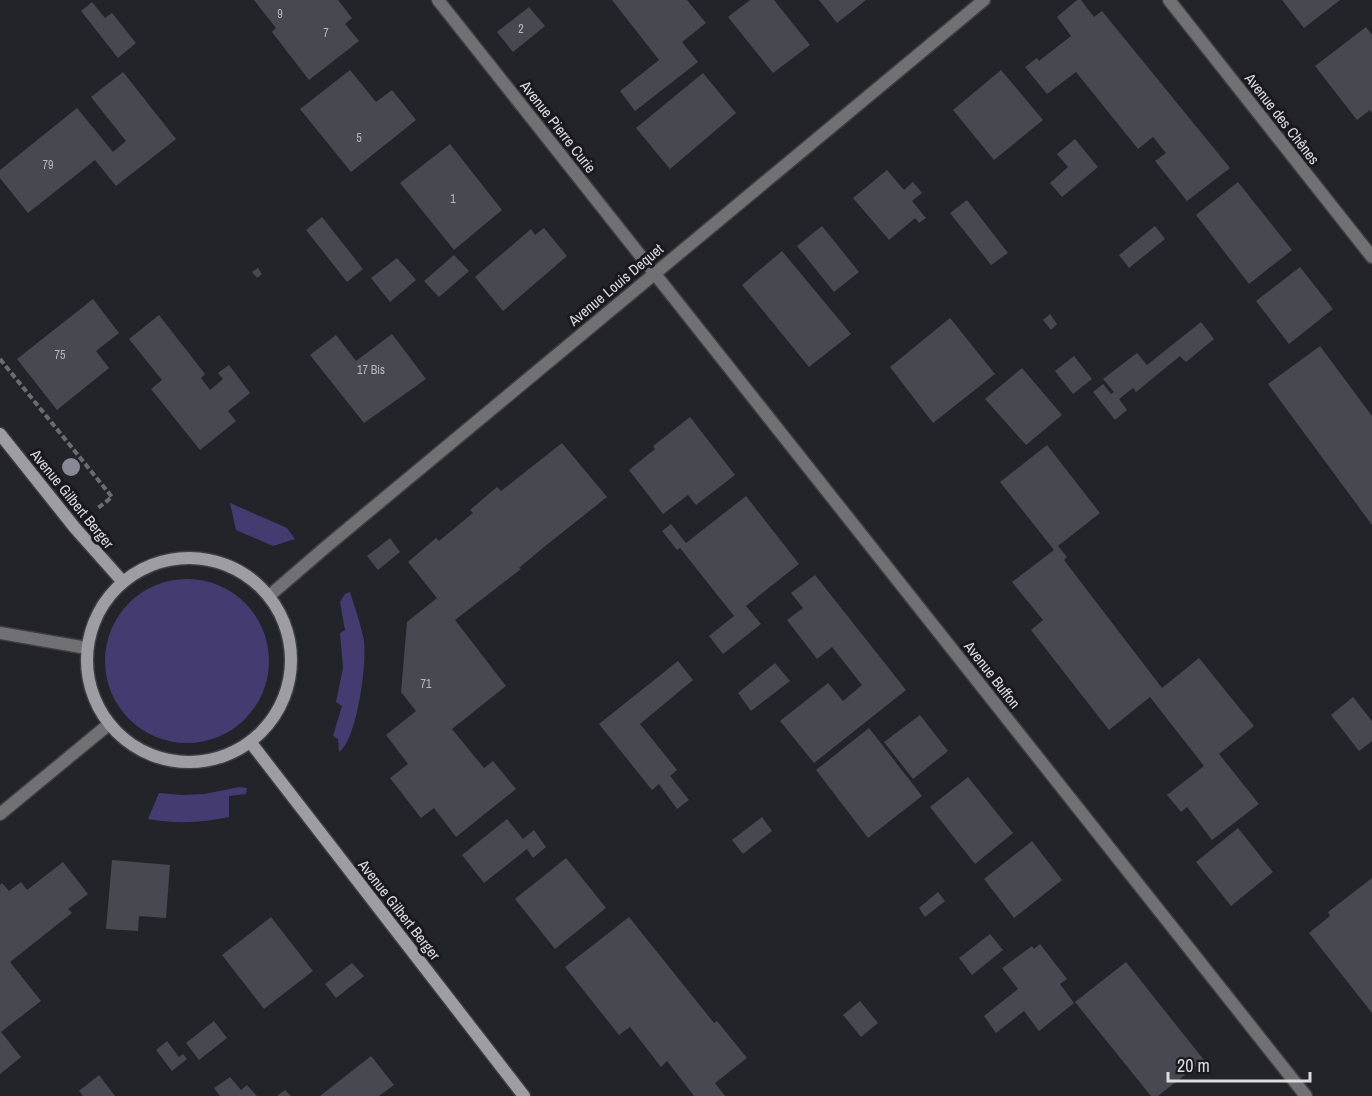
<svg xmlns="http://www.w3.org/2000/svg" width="1372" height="1096" font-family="'Archivo Narrow',sans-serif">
	<rect width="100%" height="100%" fill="#23232a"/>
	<g fill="#443c71">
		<polygon points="230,503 287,528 295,539 273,546 236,530"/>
		<circle cx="187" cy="661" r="82"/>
		<path d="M350 592C355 608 361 625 364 641 367 663 357 741 339 752L338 739 333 736 342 706 336 702 343 668 340 633 345 630 340 602 345 594Z"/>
		<path d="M240 787 247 788 246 794 229 796V817C197 823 180 824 148 819L159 793 182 795 204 794Z"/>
	</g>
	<g fill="#484850">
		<polygon points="254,0 338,0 352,18 345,24 359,41 309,80 272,32 276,28"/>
		<polygon points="612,0 687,0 706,23 682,42 698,62 635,111 620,91 659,60"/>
		<polygon points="750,0 774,0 810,45 773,73 728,17"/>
		<polygon points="819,0 866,0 837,23"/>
		<polygon points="1077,0 1081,0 1094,17 1102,11 1230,168 1187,201 1155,161 1166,153 1153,137 1138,149 1076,72 1047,94 1025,67 1037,58 1039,61 1071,36 1057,17"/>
		<polygon points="1282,0 1340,0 1304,28"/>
		<polygon points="92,2 105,18 112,13 136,43 118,58 81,11"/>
		<polygon points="529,7 545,26 513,52 497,32"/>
		<polygon points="1366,27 1372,35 1372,113 1370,110 1357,120 1315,66"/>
		<polygon points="350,70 376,102 392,90 416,120 351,172 300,109"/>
		<polygon points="1001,70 1043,120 994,160 953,110"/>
		<polygon points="123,72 176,139 116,186 95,160 28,213 0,178 0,170 77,108 113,152 126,141 91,97"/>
		<polygon points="703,73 736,113 670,169 636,128"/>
		<polygon points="1075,139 1098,167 1062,197 1050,183 1068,167 1057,154"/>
		<polygon points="450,144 502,210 454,250 400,183"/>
		<polygon points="887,170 904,190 913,182 922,193 912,201 926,218 919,223 915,218 889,240 853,198"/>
		<polygon points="1238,182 1292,250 1249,284 1196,215"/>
		<polygon points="967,200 1008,253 991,265 950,213"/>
		<polygon points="322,217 363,269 347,282 306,230"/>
		<polygon points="822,226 859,272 834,292 797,246"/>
		<polygon points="1155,226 1165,239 1129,268 1119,255"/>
		<polygon points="544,228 567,256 503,311 475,277 531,229 535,235"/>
		<polygon points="782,251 851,334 809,367 742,285"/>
		<polygon points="454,255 469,271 439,297 424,281"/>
		<polygon points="397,258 416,280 390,302 371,278"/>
		<polygon points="1300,267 1333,309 1289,344 1256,301"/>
		<polygon points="258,268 262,274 257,278 252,272"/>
		<polygon points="93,299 119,333 96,351 109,368 57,410 17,359"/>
		<polygon points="1050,314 1057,324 1051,330 1043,320"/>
		<polygon points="159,315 205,374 201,378 210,390 223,379 218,373 229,365 250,393 228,411 236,421 200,450 151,389 162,380 129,339"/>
		<polygon points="950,318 995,374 933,423 890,367"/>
		<polygon points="1201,322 1214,339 1186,362 1180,356 1136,392 1133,388 1119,399 1127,410 1115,420 1093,392 1103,384 1111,394 1114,392 1103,379 1137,353 1147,365"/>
		<polygon points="392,334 426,379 364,423 310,355 336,335 356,361"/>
		<polygon points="1320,346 1372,416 1372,525 1268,384"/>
		<polygon points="1074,356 1092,379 1073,394 1055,371"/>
		<polygon points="1022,368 1062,415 1026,445 985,399"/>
		<polygon points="690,417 735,475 696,505 688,495 663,514 629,470 655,449 653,446"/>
		<polygon points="562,443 607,497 544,547 519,568 521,569 455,620 506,686 452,729 484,768 493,761 516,789 456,837 434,808 421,818 390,778 408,764 386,735 416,711 401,692 407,622 437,598 408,562 436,538 439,541 473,513 470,510 497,487 501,491"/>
		<polygon points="1047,445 1100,513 1058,546 1067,557 1064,560 1162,688 1199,658 1254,726 1219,754 1259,804 1212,840 1187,807 1181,812 1167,795 1204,766 1150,697 1109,730 1031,630 1043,620 1012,582 1054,550 1000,482"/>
		<polygon points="746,496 799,564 746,606 761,624 723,654 709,636 734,616 680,548 677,550 662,531 671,524 686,543"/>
		<polygon points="390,538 400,552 378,570 367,556"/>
		<polygon points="815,575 906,690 814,763 780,721 828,683 843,701 862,685 832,647 817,659 787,620 803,608 791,593"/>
		<polygon points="678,661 693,680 640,724 677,770 670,776 689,800 677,809 659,784 652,790 599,724"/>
		<polygon points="775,663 790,681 751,711 738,693"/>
		<polygon points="1353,697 1372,721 1372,741 1359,751 1331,715"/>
		<polygon points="920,715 948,751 913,779 884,742"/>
		<polygon points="869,728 922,796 868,838 816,770"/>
		<polygon points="968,777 1013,833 975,864 930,807"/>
		<polygon points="762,817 772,831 743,854 732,840"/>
		<polygon points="507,819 523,839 534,830 546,847 533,858 527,849 484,883 462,855"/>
		<polygon points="1238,828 1273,872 1231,906 1196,862"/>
		<polygon points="1032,841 1062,880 1014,918 984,879"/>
		<polygon points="566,858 606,908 555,949 515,899"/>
		<polygon points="112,860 170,865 166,918 139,916 138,931 106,929"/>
		<polygon points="63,862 88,894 68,909 72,913 10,962 41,1001 1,1032 21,1057 0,1074 0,885 2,883 9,891 21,882 27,890"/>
		<polygon points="1372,878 1372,1013 1309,933 1330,916 1328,912"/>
		<polygon points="938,892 945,901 925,917 919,908"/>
		<polygon points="271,917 313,971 264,1009 222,955"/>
		<polygon points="629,917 714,1023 717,1021 747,1058 715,1083 725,1096 694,1096 667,1061 661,1067 630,1027 619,1035 565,967"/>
		<polygon points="990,934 1003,950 972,975 959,958"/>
		<polygon points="1040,944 1067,979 1060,984 1074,1003 1039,1031 1024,1011 996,1033 984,1016 1018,989 1002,968 1032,946 1034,949"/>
		<polygon points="1126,962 1204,1060 1158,1096 1151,1096 1075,1002"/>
		<polygon points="352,963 364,976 336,998 325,984"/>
		<polygon points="860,1001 878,1023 861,1037 843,1015"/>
		<polygon points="214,1021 227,1038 199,1060 186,1043"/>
		<polygon points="167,1041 179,1057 183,1054 187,1059 172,1071 156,1050"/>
		<polygon points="371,1056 394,1085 379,1096 320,1096"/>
		<polygon points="99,1075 115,1096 83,1096 79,1091"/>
		<polygon points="230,1077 241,1090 247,1085 257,1096 220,1096 214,1088"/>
		<polygon points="285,1090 291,1096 277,1096"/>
	</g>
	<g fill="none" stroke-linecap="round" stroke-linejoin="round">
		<g stroke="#3d3d43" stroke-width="15">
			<g id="street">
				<polyline points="438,0 1306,1096"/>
				<polyline points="1169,0 1372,257"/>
				<polyline points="269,596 327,546 984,0"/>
				<polyline points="0,633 87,648"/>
				<polyline points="0,814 108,725"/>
			</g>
		</g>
		<g stroke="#3d3d43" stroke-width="15">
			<g id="secondary">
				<polyline points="0,434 75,528 123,582"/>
				<circle cx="189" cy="660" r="102"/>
				<polyline points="251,743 524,1096"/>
			</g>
		</g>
		<polyline stroke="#6b6b71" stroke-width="4" stroke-dasharray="6 3" stroke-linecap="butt" points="0,359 112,497 98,508"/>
		<use href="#street" stroke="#717175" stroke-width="12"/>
		<use href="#secondary" stroke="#9d9da3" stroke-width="12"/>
	</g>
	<circle fill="#888897" cx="71" cy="467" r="9"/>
	<g text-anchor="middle" stroke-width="6" stroke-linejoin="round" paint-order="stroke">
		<g font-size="12" fill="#b6b6bc">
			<text x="280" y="18">9</text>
			<text x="521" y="33">2</text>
			<text x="326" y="37">7</text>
			<text x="359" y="142">5</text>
			<text x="48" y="169">79</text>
			<text x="453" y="203">1</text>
			<text x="60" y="359">75</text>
			<text x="371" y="374">17 Bis</text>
			<text x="426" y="688">71</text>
		</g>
		<g font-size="15" fill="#dbdbe0" stroke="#1a1920">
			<text transform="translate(1282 119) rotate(52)" y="5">Avenue des Chênes</text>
			<text transform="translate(558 127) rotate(52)" y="5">Avenue Pierre Curie</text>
			<text transform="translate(616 285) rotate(-40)" y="5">Avenue Louis Dequet</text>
			<text transform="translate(72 499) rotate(51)" y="5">Avenue Gilbert Berger</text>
			<text transform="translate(992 675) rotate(52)" y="5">Avenue Buffon</text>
			<text transform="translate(399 910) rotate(52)" y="5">Avenue Gilbert Berger</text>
		</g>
	</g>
	<path d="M1168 1072v9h142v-9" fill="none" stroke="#dbdbe0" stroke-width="3"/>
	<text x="1177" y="1072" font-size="18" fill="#dbdbe0" stroke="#1a1920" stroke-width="4.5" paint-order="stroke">20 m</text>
</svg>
